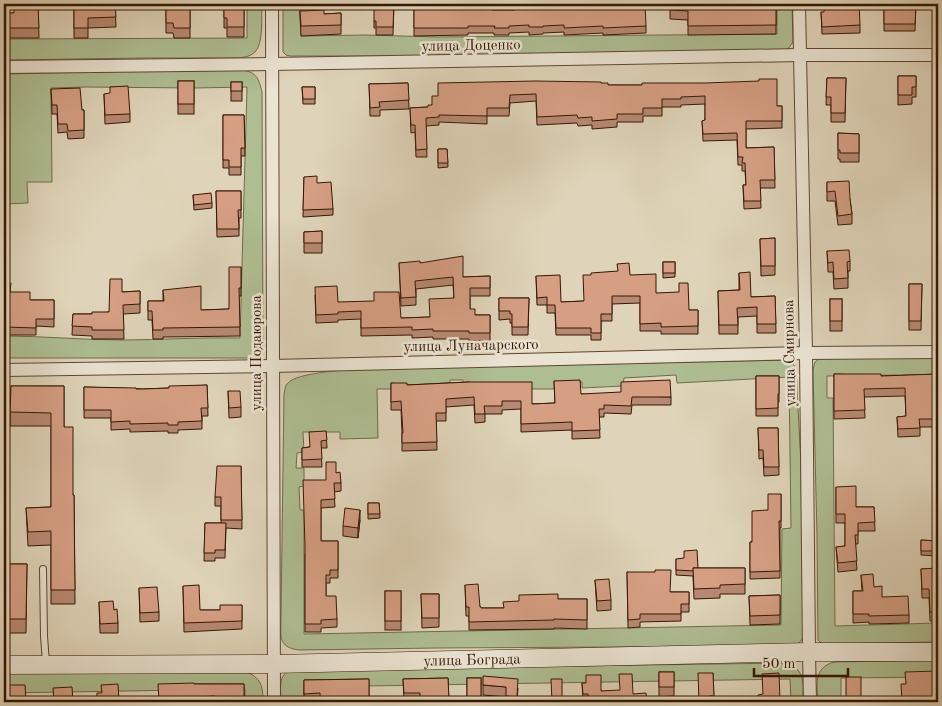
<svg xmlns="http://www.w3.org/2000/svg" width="942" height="706" font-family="'Old Standard TT',serif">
	<rect width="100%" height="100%" fill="#dfd4b9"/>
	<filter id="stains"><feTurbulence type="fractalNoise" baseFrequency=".004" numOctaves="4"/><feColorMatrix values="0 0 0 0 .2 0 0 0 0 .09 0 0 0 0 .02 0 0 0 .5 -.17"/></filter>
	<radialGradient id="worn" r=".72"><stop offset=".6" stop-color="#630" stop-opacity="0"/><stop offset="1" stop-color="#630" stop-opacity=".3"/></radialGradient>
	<g fill="#aebe92" stroke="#726a4a" fill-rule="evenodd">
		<path d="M247 4H262C261 16 264 43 255 52 251 56 245 57 240 58H147L4 60V39L247 38Z"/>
		<polygon points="283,4 299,4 301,36 366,35 438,37 777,34 777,4 792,4 793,42 788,49 782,51 424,56 290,56 286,55 283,52"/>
		<path d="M235 69C254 71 258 74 262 92L263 345C261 352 259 355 251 358H4V336C43 336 83 340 122 340 161 340 201 337 240 338L247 87 195 88 86 87 51 88 52 182H27L28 203 4 204V74Z"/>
		<polygon points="938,357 938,381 897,382 897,375 827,376 827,398 833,398 835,626 938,623 938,642 824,644 821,643 818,640 817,535 813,370 815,362 821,358"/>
		<path d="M788 360 792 362 796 369 801 465 803 638 799 643 794 646 435 648 299 650C277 647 281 636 281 617L284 394C285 390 285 385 288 383 296 373 344 370 358 369ZM676 375 677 383 789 377 791 528 782 529 781 625 304 634V510H300L299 487 304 486V468H296L297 453 304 452 303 432H340V439L378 438 377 389H449L450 380H463V389H551L568 388V382H582V388L623 386 624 378Z"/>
		<path d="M938 660V677L841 678V702H818C817 685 813 668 834 662Z"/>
		<path d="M788 663C806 671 803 685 803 702H791L790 679 304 687V702H281C281 689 277 674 292 670Z"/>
		<path d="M244 671C261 677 263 686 263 702H245V689L4 693V673Z"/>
	</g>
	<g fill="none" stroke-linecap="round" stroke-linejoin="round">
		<g stroke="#604630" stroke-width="8">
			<polyline id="lane" points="43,569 44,636 46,663"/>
		</g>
		<g stroke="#604630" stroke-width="14">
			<g id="street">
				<polyline points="272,4 274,702"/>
				<polyline points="799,4 806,353 809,652 810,702"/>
				<polyline points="4,67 271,64 800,55 938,55"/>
				<polyline points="4,370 272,366 806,353 938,352"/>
			</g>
		</g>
		<g stroke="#361702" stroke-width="19">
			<g id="secondary">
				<path id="s1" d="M4 665 273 664 809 652H938"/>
			</g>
		</g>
		<use href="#lane" stroke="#eae3d2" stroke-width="6"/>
		<use href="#street" stroke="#eae3d2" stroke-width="12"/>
		<use href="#secondary" stroke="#eae3d2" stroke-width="18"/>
	</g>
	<g fill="#b88972" stroke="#361702">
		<polygon points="38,4 39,38 4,38 4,13 14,13"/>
		<polygon points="115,4 116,27 88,28 88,38 74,38 74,6"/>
		<polygon points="244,4 244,37 227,37 227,28 224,28 224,9"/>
		<polygon points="394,4 393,35 376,35 376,28 374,28 374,21"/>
		<polygon points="670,4 776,4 776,34 688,35 688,20 670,19"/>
		<polygon points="884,4 916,4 915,31 884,31"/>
		<polygon points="190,5 190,38 174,38 173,33 166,33 166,6"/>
		<polygon points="414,6 492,10 646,26 646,33 603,35 603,33 564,35 564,32 543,33 543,34 529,35 529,32 509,33 509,35 494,35 494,33 468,33 468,35 414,36"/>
		<polygon points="300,11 324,14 341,13 341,34 301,36"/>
		<polygon points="821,12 860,25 860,33 822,34"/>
		<polygon points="898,76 916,76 916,97 912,97 912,104 898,105"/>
		<polygon points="827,78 846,78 845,122 831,122 831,105 826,105"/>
		<rect x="178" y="81" width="16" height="33"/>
		<rect x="231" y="82" width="11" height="19"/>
		<polygon points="408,83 409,109 380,110 380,116 370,116 369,84"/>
		<polygon points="601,83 608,85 642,85 777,106 782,106 782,128 746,129 746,148 774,147 775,188 760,188 761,208 744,209 743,185 746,185 745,171 742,171 742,165 738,165 737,140 703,141 702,121 705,120 705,104 681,105 681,107 662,107 662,116 643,116 643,122 617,122 617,127 592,129 592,125 578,126 577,123 537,125 536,101 510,103 509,116 487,116 487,124 439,122 439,125 426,126 427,157 416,157 415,132 411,133 410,108 428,107 432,105 438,96"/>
		<polygon points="302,87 315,87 315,104 303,104"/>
		<polygon points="51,89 82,110 84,110 84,138 68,139 67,132 58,133 57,114 52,114"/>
		<polygon points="104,94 130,114 130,122 105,124"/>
		<polygon points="223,115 244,115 245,156 241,156 241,175 229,175 229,168 223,168"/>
		<polygon points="838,133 859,134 859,162 840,162 840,159 838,159"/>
		<polygon points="438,149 447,149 448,167 438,168"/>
		<polygon points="304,177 317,183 333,209 333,215 303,217"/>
		<polygon points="827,182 850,199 852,214 852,224 838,225 835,201 827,201"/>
		<polygon points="216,191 241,191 241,218 239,218 239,236 217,237"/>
		<polygon points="193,195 212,203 212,208 194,210"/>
		<polygon points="322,231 322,253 304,253 304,232"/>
		<polygon points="775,238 775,275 761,276 760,239"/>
		<polygon points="827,251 850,261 850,271 848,271 848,288 834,289 833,272 828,272"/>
		<polygon points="663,262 675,262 675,277 663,278"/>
		<polygon points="399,263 420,263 463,277 490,276 490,296 470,296 470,309 475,315 490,315 490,341 469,341 469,339 433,339 433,337 412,338 412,335 361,336 361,319 338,320 338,322 316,323 315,295 338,302 401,318 430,317 454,298 453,285 416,289 416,305 401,306"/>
		<polygon points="241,267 241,296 239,296 240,336 163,337 163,339 153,339 152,320 148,320 148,301 163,301 163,290 201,310 229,309"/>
		<polygon points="739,273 751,297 775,296 776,333 757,333 757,316 738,317 738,334 719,334 718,291 739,290"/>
		<polygon points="630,275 656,293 689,310 698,310 698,334 661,334 661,331 640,331 640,303 612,304 612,321 601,321 601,340 591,340 591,335 556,335 555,313 547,313 547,305 537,305 536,276 561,302 584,301"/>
		<polygon points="4,283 10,292 30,300 54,300 54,327 36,326 36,335 4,335"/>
		<polygon points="909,284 922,284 921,330 909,330"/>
		<polygon points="140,291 140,313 123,314 124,339 92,339 92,336 72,335 73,314 92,314 109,312 122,292"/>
		<polygon points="499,298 529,298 528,335 512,335 512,323 510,323 510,319 499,320"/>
		<rect x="830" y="299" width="12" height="32"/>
		<polygon points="834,374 881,376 938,374 938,427 920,427 920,436 898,437 897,417 906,416 905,396 864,397 865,418 834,419"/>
		<polygon points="756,376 779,376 779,402 778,402 778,416 756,416"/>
		<polygon points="554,381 581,394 671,397 671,405 632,405 631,414 604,413 604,417 599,417 600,438 572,439 572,430 521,432 521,409 502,410 502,414 485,414 485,422 475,423 474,405 446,407 446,421 436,421 437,450 402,451 402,433 401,410 391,410 391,383 407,385 469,382 532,404 555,403"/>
		<polygon points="207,385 208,416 202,416 202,429 178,430 178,433 168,433 168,431 130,432 130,429 111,430 111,418 84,418 84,387 143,389 169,388"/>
		<polygon points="11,386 64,386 64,427 73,495 74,495 75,604 51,604 51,545 28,546 26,508 51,507 51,426 10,426"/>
		<polygon points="228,391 241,407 241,417 229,418"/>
		<polygon points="758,428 778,428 779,475 764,476 763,458 759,459"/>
		<polygon points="326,431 327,448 321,448 322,467 302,467 302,448 309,447"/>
		<polygon points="241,466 242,529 226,528 225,558 215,558 215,561 204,561 205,523 221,523 221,506 215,506 215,497"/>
		<polygon points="336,473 341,483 341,491 334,492 335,507 321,508 321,541 338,541 338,578 330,578 330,583 326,583 326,596 337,619 337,627 321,628 321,632 305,632 305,554 326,480"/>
		<polygon points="836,487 856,507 874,507 875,531 858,531 858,544 855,544 857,570 838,572 836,547 845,546 845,523 836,523"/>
		<polygon points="781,494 781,528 780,528 780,578 750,579 750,542 752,542 768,510"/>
		<polygon points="368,503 379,503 380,518 368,519"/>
		<polygon points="360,520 358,538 343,536 343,526"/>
		<polygon points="921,540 938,541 938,556 921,555"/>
		<polygon points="676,559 698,568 745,568 745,594 720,594 720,598 694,599 693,576 676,575"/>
		<polygon points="4,564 27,564 26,633 4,633"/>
		<polygon points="938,568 938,621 930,621 929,598 922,598 921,569"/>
		<polygon points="627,572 670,592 689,592 689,612 681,612 681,621 640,622 640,627 628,628"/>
		<polygon points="861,575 874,587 882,597 909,615 909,623 869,624 869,622 853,623 853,591 862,591"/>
		<polygon points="595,580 611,600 611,610 597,611"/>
		<polygon points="465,585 481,608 504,608 558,599 587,599 587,629 554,628 554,629 469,630 469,616 466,616"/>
		<polygon points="183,586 200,610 220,610 242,605 242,629 184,632"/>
		<polygon points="139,588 159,612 159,621 140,622"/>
		<rect x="385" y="591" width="16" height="39"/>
		<polygon points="421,594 439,594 439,627 422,628"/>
		<polygon points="780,595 780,624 750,625 749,596"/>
		<polygon points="99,602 114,610 118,623 118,633 100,633"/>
		<polygon points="659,672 674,672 674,696 659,697"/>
		<polygon points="713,673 714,702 699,702"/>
		<polygon points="448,678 449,702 404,702 403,679"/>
		<rect x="467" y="678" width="14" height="24"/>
		<polygon points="369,679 369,702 304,702 304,680"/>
		<polygon points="582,683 601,691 633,694 647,702 583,702"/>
		<polygon points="194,684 244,684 244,702 159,702"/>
		<polygon points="483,685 518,688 517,702 506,702 506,697 483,695"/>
	</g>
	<polygon fill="#966f5c" stroke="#361702" points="360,510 360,520 358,538 358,528"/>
	<g fill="#d69f84" stroke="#361702">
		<polygon points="14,4 38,4 39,28 4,28 4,13 14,13"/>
		<polygon points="115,4 116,17 88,18 88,28 74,28 74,6"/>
		<polygon points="226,4 244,4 244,27 227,27 227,18 224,18 224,9 227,9"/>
		<polygon points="374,4 394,4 393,27 376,27 376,21 374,21"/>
		<polygon points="450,4 492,4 492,10 515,10 515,4 645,4 646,26 603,28 603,26 564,28 564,25 543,26 543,27 529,27 529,25 509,26 509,28 494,28 495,26 468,26 468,28 414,28 414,6 450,5"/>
		<polygon points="670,4 776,4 776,25 688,26 688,11 670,10"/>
		<polygon points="824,4 859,4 860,25 822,27 821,12 824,12"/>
		<polygon points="884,4 916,4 915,24 884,24"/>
		<polygon points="190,5 190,28 174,28 173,23 166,23 166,6"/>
		<polygon points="324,10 324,14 341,13 341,25 301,26 300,11"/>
		<polygon points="898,76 916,76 916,87 912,87 912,95 898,95"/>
		<polygon points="827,78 846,78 845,113 831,113 831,97 826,97"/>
		<polygon points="759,79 777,79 777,106 782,106 782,121 746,121 746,148 774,147 775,180 760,180 761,201 744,201 743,185 746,185 745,163 742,163 743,157 738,157 737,133 703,134 702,121 705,120 705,96 681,97 681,99 662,99 662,108 643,108 643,114 617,114 617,119 592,121 592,117 578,118 577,115 537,117 536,94 510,95 509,108 487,108 487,116 439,115 439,117 426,118 427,149 416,150 415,125 411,125 410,108 428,107 428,105 432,105 432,96 438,96 438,83 536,81 601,82 601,83 608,83 608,85 642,85 642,83 705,83 759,81"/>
		<rect x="178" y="81" width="16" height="23"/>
		<rect x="231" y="82" width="11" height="9"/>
		<polygon points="408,83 409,100 379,102 380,107 370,108 369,84"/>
		<polygon points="128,86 130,114 105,115 104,94 110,93 110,87"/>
		<polygon points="302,87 315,87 315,99 303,99"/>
		<polygon points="80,88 82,110 84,110 84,130 68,131 67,124 58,124 57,105 52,105 51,89"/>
		<polygon points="223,115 244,115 245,148 241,148 241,167 229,167 229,160 223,160"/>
		<polygon points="838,133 859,134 859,153 840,153 840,150 838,150"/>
		<polygon points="438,149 447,149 448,163 438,163"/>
		<polygon points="317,176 317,183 331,182 333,209 303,210 304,177"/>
		<polygon points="849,181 850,199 852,214 838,216 835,191 827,192 827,182"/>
		<polygon points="216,191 241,191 241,210 238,210 239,229 217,229"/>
		<polygon points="211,193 212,203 194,205 193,195"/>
		<polygon points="322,231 322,243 304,243 304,232"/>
		<polygon points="775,238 775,266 761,266 760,239"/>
		<polygon points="849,250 850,261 847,262 848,278 834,279 833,262 828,263 827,251"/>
		<polygon points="463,256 463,277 490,276 490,288 470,288 470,309 475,309 475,315 490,315 490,333 469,333 469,331 433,331 433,329 412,330 412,327 361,328 361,311 338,312 338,314 316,315 315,287 337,286 338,302 374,301 374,292 399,292 401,318 430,317 429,299 454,298 453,277 415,281 416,297 401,298 399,263 420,261 420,263"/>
		<rect x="663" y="262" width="12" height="11"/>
		<polygon points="629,263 630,275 656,274 656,293 679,292 679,283 688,283 689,310 698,310 698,326 661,327 661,323 640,324 640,296 612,296 612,314 601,314 601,333 591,333 591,328 556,328 555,305 547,305 547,297 537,298 536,276 560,275 561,302 584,301 583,275 591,275 591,273 618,271 617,264"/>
		<polygon points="229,267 241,267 241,288 239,288 240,327 163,328 163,330 153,330 152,311 148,311 148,301 164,301 163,290 201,286 201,310 229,309"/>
		<polygon points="750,272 751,297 775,296 776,324 757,324 757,307 737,308 738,325 719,325 718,291 740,290 739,273"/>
		<polygon points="110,279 122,279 122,292 140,291 140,304 123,305 124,330 92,330 92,327 72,326 73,314 92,314 92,312 109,312"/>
		<polygon points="4,283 11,283 10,292 30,292 30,300 54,300 54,319 36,319 36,328 4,327"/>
		<polygon points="909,284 922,284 921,321 909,321"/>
		<polygon points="499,298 529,298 528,327 512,327 512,314 510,314 510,311 499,311"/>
		<rect x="830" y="299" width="12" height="22"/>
		<polygon points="834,374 881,374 881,376 938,374 938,396 937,396 938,419 919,419 920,428 898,429 897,417 906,416 905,388 864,389 865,410 834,411"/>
		<polygon points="756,376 779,376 779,394 778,394 778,408 756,409"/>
		<polygon points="580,380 581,394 621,392 621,382 670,380 671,397 632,397 631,406 604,405 604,409 599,409 600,430 572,431 572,422 521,424 521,401 502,401 502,406 484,406 485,414 475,414 474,397 446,399 446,413 436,413 437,442 402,443 402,433 403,433 401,401 391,402 391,383 407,383 407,385 469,382 532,382 532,404 555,403 554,381"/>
		<polygon points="207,385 208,408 201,408 202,421 178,422 178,425 168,425 168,423 130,424 130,421 111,422 111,410 84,410 84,387 136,388 136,389 143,389 169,388 169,386"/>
		<polygon points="11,386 64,386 64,427 73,427 73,495 74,495 75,590 51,590 51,531 28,532 26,508 51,507 51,413 10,412"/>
		<polygon points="228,391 240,391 241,407 229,408"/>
		<polygon points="758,428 778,428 779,467 764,467 763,450 759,450"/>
		<polygon points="326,431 327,440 321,441 322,459 302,460 302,448 310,447 309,432"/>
		<polygon points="326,462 336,462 336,473 340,472 341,483 334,483 335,499 321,500 321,541 338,541 338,570 330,570 330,575 326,575 326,596 336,596 337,619 321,620 321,624 305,624 305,546 303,480 326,480"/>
		<polygon points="217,466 241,466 242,520 221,520 221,497 215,497"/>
		<polygon points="856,486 856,507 874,507 875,522 858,523 858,535 855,535 857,561 838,563 836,547 845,546 845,514 836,514 836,487"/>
		<polygon points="768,494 781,494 781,521 779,521 780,571 750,572 750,542 752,542 752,511 768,510"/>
		<polygon points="368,503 379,503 380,514 368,514"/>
		<polygon points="345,508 360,510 358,528 343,526"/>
		<polygon points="205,523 226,523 225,550 215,550 215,553 204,553"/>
		<polygon points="921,540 938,541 938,551 921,551"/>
		<polygon points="697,550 698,568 693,568 694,571 676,570 676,559 684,558 684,551"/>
		<polygon points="4,564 27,564 26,619 4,619"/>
		<polygon points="693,568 745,568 745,584 720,585 720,588 694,589"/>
		<polygon points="938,568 938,612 930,612 929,589 922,589 921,569"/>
		<polygon points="655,570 671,570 670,592 689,592 689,604 681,604 681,614 640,614 640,619 628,620 627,572 655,572"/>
		<polygon points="873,574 874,587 882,586 882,597 908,596 909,615 869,616 869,614 853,614 853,591 863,591 861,575"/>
		<polygon points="609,579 611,600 597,601 595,580"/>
		<polygon points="478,584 480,607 481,607 481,608 504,608 503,602 519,601 519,595 558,594 558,599 587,599 587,620 554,619 554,620 469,622 469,607 466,607 465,585"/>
		<polygon points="199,585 200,610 220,610 220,605 242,605 242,621 184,623 183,586"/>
		<polygon points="157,587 159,612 140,613 139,588"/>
		<rect x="385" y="591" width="16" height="30"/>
		<polygon points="421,594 439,594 439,618 422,618"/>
		<polygon points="780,595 780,615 750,616 749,596"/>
		<polygon points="113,601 114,610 117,609 118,623 100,624 99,602"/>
		<polygon points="938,671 938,702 902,702 901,684 906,684 905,672"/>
		<rect x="659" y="672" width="15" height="15"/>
		<polygon points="698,673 713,673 714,696 709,696 709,702 699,702"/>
		<polygon points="779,673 780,702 759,702 758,695 763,694 762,674"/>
		<polygon points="619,674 632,674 633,694 646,693 647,702 589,702 588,694 583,694 582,683 586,683 586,675 601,675 601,691 620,690"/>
		<polygon points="483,676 518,679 517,697 506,696 506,687 483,685"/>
		<rect x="846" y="677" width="15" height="25"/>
		<polygon points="448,678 449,700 447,700 447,702 420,702 420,693 404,693 403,679"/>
		<rect x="467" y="678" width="14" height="21"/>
		<polygon points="369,679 369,697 352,697 352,702 320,702 320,693 304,694 304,680"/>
		<polygon points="551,679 562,679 562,702 552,702"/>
		<polygon points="194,683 194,684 244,684 244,701 226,701 226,702 216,702 215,696 195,697 195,702 159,702 158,684"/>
		<polygon points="118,684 119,702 97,702 97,693 102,693 101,685"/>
		<polygon points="4,685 25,685 26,702 4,702"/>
		<polygon points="72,687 73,702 54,702 53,688"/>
		<rect x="373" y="701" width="12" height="1"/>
	</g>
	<g text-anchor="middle" stroke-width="5" stroke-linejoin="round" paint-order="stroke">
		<g font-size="15" fill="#361702" stroke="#eae3d2">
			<text transform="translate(471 45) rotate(-1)" y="5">улица Доценко</text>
			<text transform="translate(471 345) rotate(-1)" y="5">улица Луначарского</text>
			<text transform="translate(256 353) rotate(-90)" y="5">улица Подаюрова</text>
			<text transform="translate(789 353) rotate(-91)" y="5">улица Смирнова</text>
			<text dy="5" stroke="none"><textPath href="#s1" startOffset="468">улица Бограда</textPath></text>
		</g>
	</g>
	<rect width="942" height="706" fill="none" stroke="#dfd4b9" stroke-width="20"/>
	<rect x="5" y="5" width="932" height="696" fill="none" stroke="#361702" stroke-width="2.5"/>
	<rect x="10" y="10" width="922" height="686" fill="none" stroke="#361702"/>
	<path d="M754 668v8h94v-8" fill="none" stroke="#361702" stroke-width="2.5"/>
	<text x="762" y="668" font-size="15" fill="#361702" stroke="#eae3d2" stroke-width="4" paint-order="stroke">50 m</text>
	<rect width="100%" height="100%" filter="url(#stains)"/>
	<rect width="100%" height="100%" fill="url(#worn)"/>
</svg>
